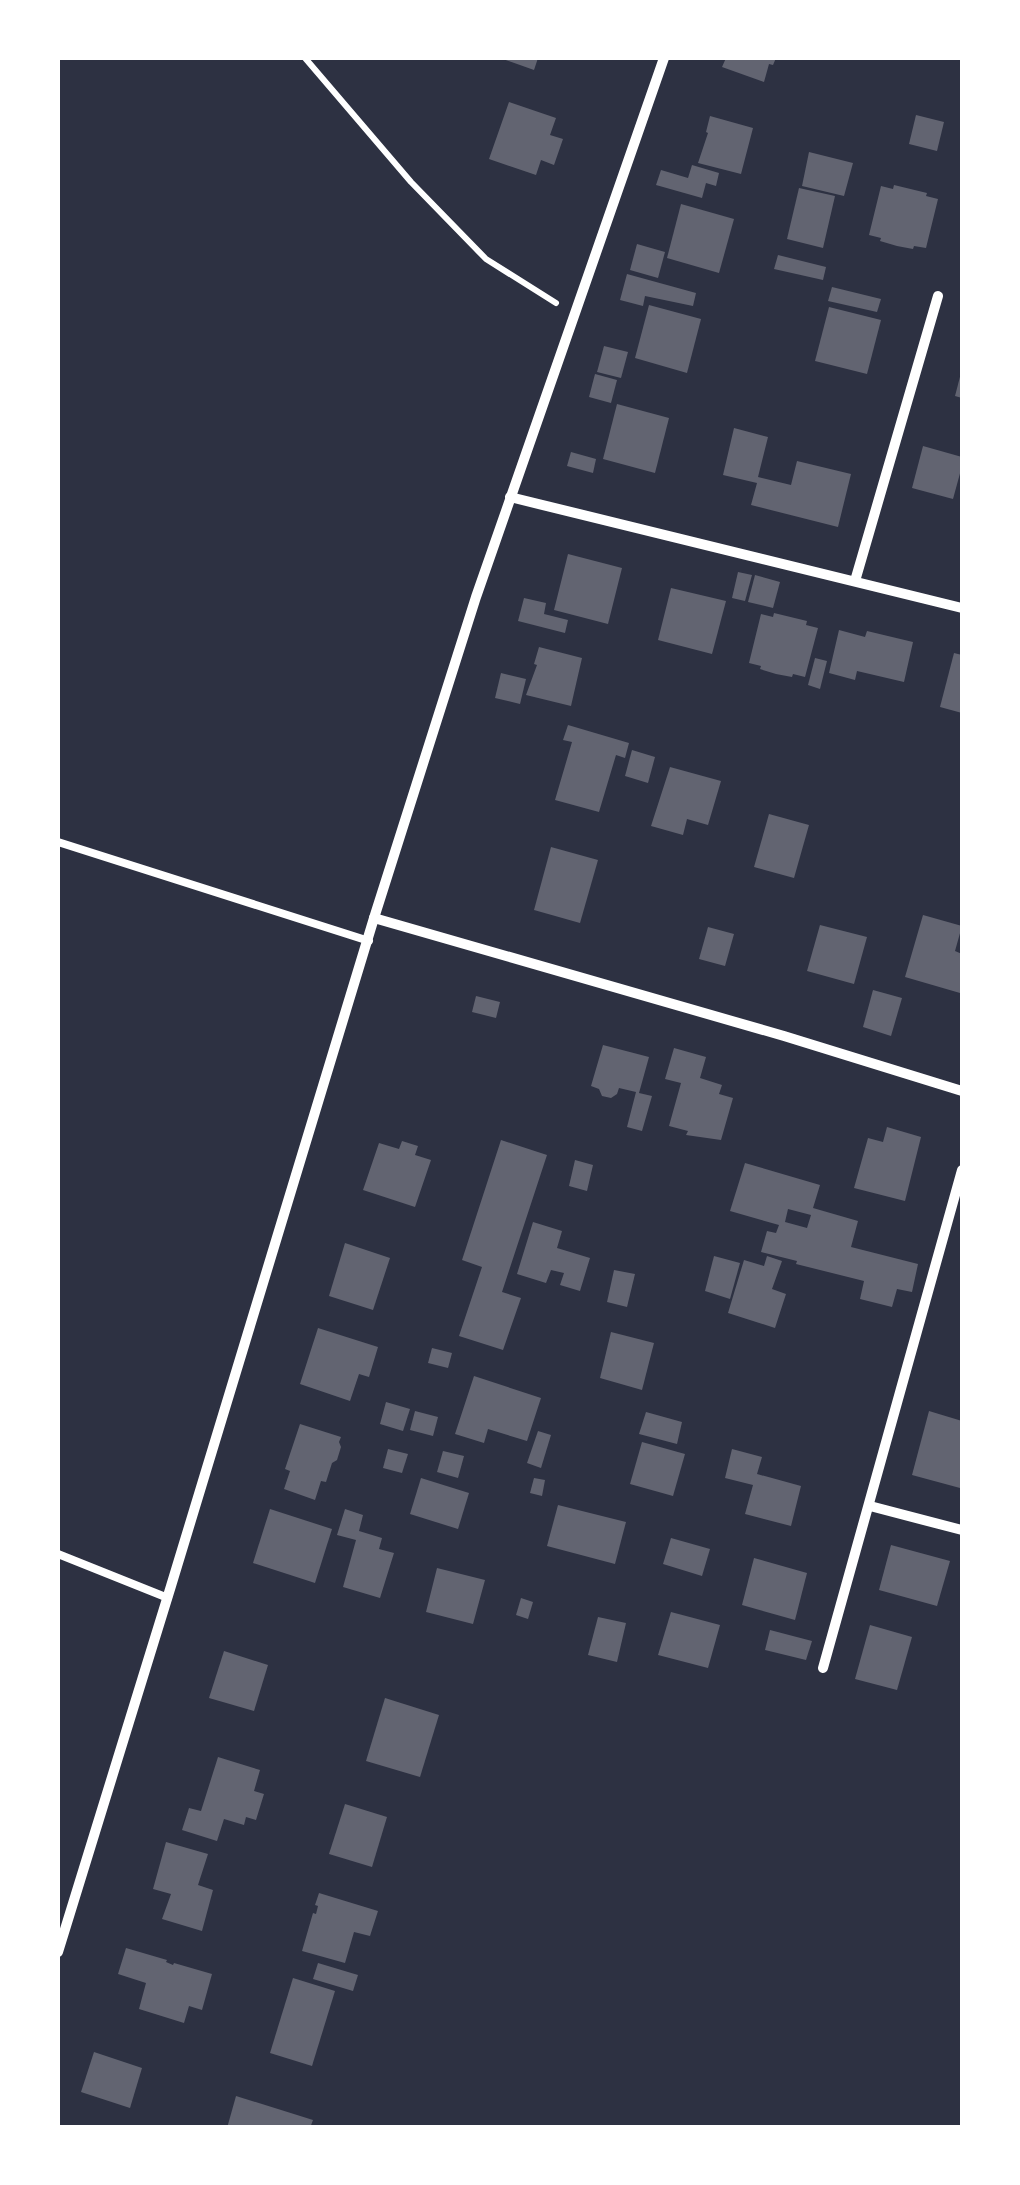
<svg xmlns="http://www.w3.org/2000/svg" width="1020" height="2185" font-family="'Space Grotesk',sans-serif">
	<rect width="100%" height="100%" fill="#2d3142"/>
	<g fill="#626471" fill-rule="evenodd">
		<polygon points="500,58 538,58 534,70"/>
		<polygon points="726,58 776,58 773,65 769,64 764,82 722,67"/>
		<polygon points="509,102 556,118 550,135 563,139 554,165 541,160 536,175 489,159"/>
		<polygon points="916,115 944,122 937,151 909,144"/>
		<polygon points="710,116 753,128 741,174 698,163 708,133 706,132"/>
		<polygon points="809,152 853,163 844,196 802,186"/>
		<polygon points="692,165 719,173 716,186 706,183 702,198 656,185 661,170 688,178"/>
		<polygon points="894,185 927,193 926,196 938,199 926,248 914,246 913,249 897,246 880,241 881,238 869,235 881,186 893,189"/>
		<polygon points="799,188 835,196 823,248 787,239"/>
		<polygon points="681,204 734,219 719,273 667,258"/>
		<polygon points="637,244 665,252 658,278 630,270"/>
		<polygon points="778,255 826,267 823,280 774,269"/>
		<polygon points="627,274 696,293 693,306 645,296 643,306 620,300"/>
		<polygon points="832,287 881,299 877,312 828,301"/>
		<polygon points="649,305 701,319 687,373 635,358"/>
		<polygon points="829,307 881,320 867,374 815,361"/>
		<polygon points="604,346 628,352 621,378 597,372"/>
		<polygon points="961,373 962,373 962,398 955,396"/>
		<polygon points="595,374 617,380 611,403 589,397"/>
		<polygon points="617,404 669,418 655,473 603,459"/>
		<polygon points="734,428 768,437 758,477 791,485 797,461 851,474 838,527 751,505 757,483 723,475"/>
		<polygon points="923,446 962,457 962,466 953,499 912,488"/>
		<polygon points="571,452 596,459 593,473 567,466"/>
		<polygon points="568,554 622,568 608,624 554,610"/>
		<polygon points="738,572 752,575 745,601 732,598"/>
		<polygon points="755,575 780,582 773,608 748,602"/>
		<polygon points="671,588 726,601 712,654 658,640"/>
		<polygon points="524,598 546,603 544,614 568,620 565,633 518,621"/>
		<polygon points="774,613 807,621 806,625 818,628 805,677 793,674 792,677 776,674 760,669 761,666 749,663 761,614 773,617"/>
		<polygon points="839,630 865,637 867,631 913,642 904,682 857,671 855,680 829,673"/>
		<polygon points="539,647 582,658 571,706 526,695 537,665 534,664"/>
		<polygon points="954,653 962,655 962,713 940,707"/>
		<polygon points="815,658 827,661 820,689 808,685"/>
		<polygon points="501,673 526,679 520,704 495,698"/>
		<polygon points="568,725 629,743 625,758 616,755 599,812 555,800 572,742 563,740"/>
		<polygon points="632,750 655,757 648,783 625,776"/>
		<polygon points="670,767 721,781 708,825 687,819 683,835 651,826"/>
		<polygon points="769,814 809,825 794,878 754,867"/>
		<polygon points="551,847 598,860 580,923 534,910"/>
		<polygon points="923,915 962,926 955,951 962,954 962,983 960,993 905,977"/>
		<polygon points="820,925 867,937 854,984 807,971"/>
		<polygon points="708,927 734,934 725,966 699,959"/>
		<polygon points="873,990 902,998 891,1036 863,1027"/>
		<polygon points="476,996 500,1002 496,1018 472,1012"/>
		<polygon points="603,1045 649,1057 639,1093 652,1096 642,1131 627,1127 636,1092 619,1088 617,1094 611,1098 602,1096 599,1089 591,1086"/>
		<polygon points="674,1048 706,1057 700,1078 722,1085 719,1094 733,1098 721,1140 686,1135 688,1131 669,1126 681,1083 665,1079"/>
		<polygon points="887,1127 921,1137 905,1201 854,1188 868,1138 883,1142"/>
		<polygon points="501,1140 547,1155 502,1292 521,1298 503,1350 459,1336 482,1267 462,1260"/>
		<polygon points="402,1141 418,1146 415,1155 431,1160 415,1207 363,1190 379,1143 399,1149"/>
		<polygon points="575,1160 593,1165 587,1191 569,1186"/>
		<path d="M745 1163 820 1185 813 1208 858 1221 851 1247 918 1264 912 1292 897 1289 892 1307 860 1299 864 1281 796 1264 797 1261 761 1252 767 1231 776 1233 779 1225 730 1211ZM788 1209 811 1215 807 1228 785 1222Z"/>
		<polygon points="533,1222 562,1231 557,1248 590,1258 580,1291 560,1285 564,1273 551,1270 546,1283 517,1274"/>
		<polygon points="345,1243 390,1258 373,1310 329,1296"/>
		<polygon points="714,1256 740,1263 730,1299 705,1291"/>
		<polygon points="767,1256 782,1261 772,1289 786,1294 775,1328 728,1313 744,1260 764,1266"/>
		<polygon points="614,1270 635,1274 627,1307 607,1302"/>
		<polygon points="318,1328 378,1347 369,1377 359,1374 350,1401 300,1384"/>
		<polygon points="611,1332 654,1343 642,1390 600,1378"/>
		<polygon points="432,1348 452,1353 448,1368 428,1363"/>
		<polygon points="474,1376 541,1398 527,1441 488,1429 484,1443 455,1434"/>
		<polygon points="386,1402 410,1409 403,1431 380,1424"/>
		<polygon points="415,1411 438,1417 433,1436 410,1430"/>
		<polygon points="929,1411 962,1421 962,1477 960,1488 912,1475"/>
		<polygon points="646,1412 682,1422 677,1444 639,1434"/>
		<polygon points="300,1424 341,1437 339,1442 341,1447 337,1460 332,1463 326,1482 321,1481 315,1500 284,1489 290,1471 285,1469"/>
		<polygon points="538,1431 551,1435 541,1468 527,1463"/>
		<polygon points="642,1442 685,1454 673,1496 630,1484"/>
		<polygon points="388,1449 408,1454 402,1473 383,1468"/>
		<polygon points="732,1449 762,1457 757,1474 801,1486 791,1526 745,1514 753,1485 725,1478"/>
		<polygon points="443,1451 464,1456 458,1478 437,1472"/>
		<polygon points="421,1478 469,1493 458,1529 410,1514"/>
		<polygon points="534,1478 545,1480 542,1496 530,1493"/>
		<polygon points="558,1505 626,1522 615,1564 547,1546"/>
		<polygon points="270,1509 332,1529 315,1583 253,1563"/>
		<polygon points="345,1509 363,1515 359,1531 382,1538 379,1549 394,1553 380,1598 343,1587 356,1540 337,1535"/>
		<polygon points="671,1538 710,1549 702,1576 663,1564"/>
		<polygon points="891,1545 950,1561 937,1606 879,1590"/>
		<polygon points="754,1558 807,1573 795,1620 742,1605"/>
		<polygon points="437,1568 485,1580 473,1624 426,1612"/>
		<polygon points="521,1598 533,1602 528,1619 516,1615"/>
		<polygon points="671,1612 720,1625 708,1668 658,1655"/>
		<polygon points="598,1617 626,1623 617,1662 588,1655"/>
		<polygon points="870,1625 912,1637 897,1690 855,1679"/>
		<polygon points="770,1630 812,1641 806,1660 765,1650"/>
		<polygon points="224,1651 268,1665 254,1711 209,1698"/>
		<polygon points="385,1698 439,1715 420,1777 366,1761"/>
		<polygon points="218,1757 260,1770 254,1791 264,1794 256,1820 246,1817 244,1825 224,1819 217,1841 182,1830 189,1808 201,1811"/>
		<polygon points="345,1804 387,1817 372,1867 329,1854"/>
		<polygon points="166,1842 208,1854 198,1885 213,1890 202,1931 162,1919 171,1894 153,1889"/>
		<polygon points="319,1893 378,1911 370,1936 354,1932 345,1963 302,1951 313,1913 316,1914 318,1906 315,1905"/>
		<polygon points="126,1948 167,1960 166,1962 173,1965 174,1963 212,1974 202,2010 189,2006 184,2023 139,2009 146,1983 118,1974"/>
		<polygon points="318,1963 358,1975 353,1991 313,1979"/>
		<polygon points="293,1978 335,1991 312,2066 270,2053"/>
		<polygon points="94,2052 142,2068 130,2108 81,2092"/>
		<polygon points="236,2096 313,2120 310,2128 227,2128"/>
	</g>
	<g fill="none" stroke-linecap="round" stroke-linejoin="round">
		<polyline stroke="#fff" stroke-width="6" points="305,58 411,182 486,259 556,303"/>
		<g stroke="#fff" stroke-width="8">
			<polyline points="58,842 369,941"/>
			<polyline points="58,1554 168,1598"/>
		</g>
		<g stroke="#fff" stroke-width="10">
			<polyline points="510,497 962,608"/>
			<polyline points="855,581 938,296"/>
			<polyline points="374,918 784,1036 962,1091"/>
			<polyline points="870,1506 962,1530"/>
			<polyline points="823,1668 962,1170"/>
			<polyline points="58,1952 171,1586 374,918 476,597 664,58"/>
		</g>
	</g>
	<rect width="1020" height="2185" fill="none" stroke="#ffffff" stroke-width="120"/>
</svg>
